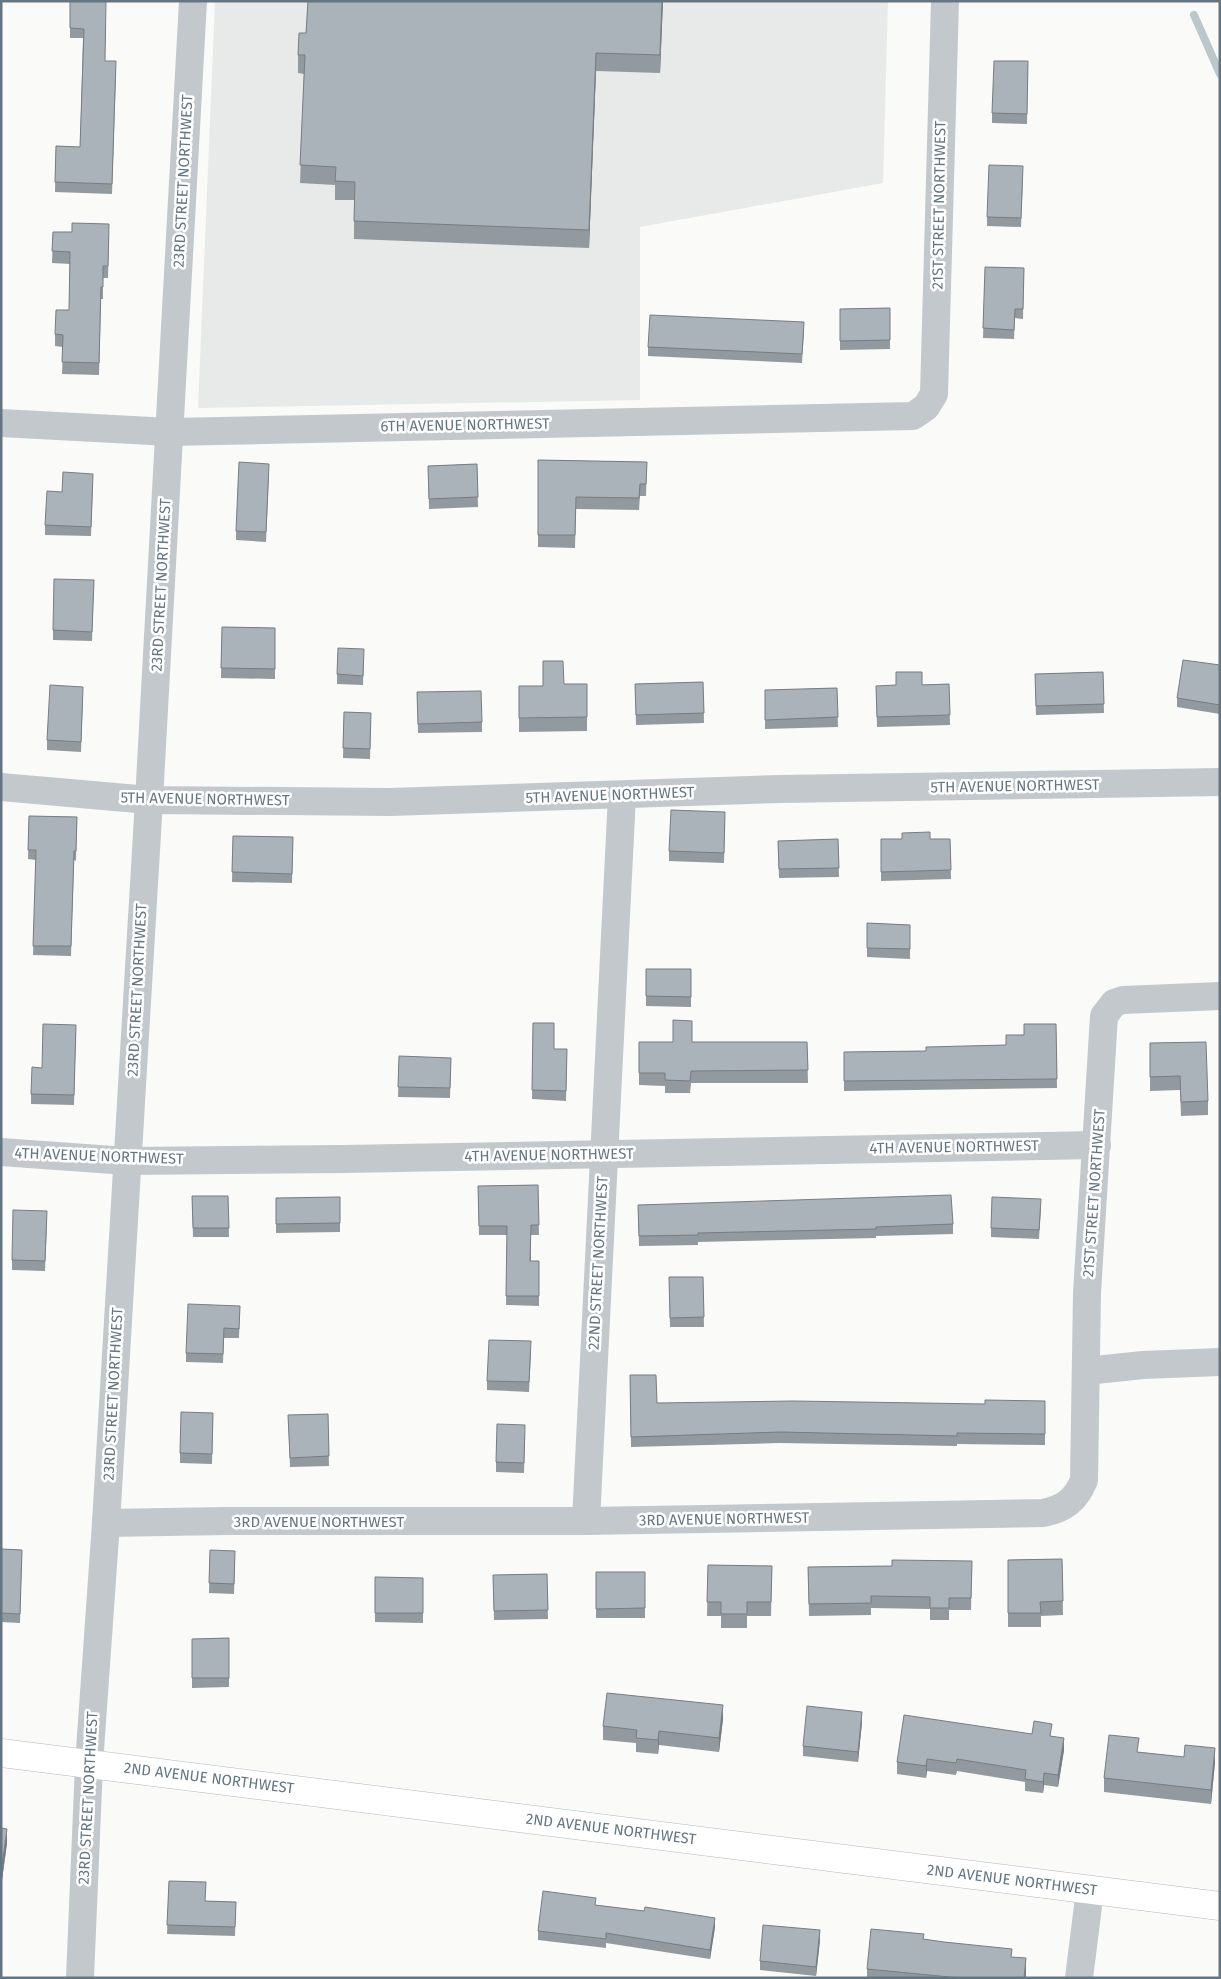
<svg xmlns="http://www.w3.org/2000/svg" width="1221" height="1979" font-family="'Fira Sans',sans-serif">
	<rect width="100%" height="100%" fill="#fafaf8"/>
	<polygon fill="#e8e9e9" points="215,1 888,1 883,183 640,227 640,400 198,408"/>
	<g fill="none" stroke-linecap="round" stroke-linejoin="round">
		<polyline stroke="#bbc7cb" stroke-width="8" points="1194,15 1220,74"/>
		<g stroke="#b3babf" stroke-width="29">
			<polyline id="secondary" points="1,1753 1220,1906"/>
		</g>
		<g stroke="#c3c8cc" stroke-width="28">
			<polyline points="1,423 170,432 913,416 926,407 934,394 945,1"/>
			<polyline points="1,787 149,800 390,802 780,789 1220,782"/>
			<polyline points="1,1152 127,1161 344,1159 1097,1145"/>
			<polyline points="1086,1371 1143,1365 1220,1362"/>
			<polyline points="586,1521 622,795"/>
			<path d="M106 1523 227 1521H586L1043 1513C1064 1509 1076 1500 1084 1480L1087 1293 1104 1016 1114 1003 1123 1000 1220 996"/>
			<polyline points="80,1978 89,1764 106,1523 149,800 193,1"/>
			<polyline points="1079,1978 1090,1890"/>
		</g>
		<use href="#secondary" stroke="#fff" stroke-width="28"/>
	</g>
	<g fill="#929a9f">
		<polygon points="70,1 105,61 116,71 112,194 55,192 56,146 80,147 83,38 70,38"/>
		<polygon points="308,1 663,1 660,73 596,71 589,248 354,239 354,200 335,200 335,185 300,183 304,74 298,73 298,55 306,33"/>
		<polygon points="988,1 1031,1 1031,2"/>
		<polygon points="1028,61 1027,124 992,123 992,113"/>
		<polygon points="1023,176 1021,227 987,226 987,217"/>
		<polygon points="53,232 109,236 108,278 103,278 103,299 101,299 99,375 62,374 63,347 55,346 55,334 69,310 70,264 52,263"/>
		<polygon points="985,267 1024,268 1023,319 1015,318 1014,339 983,338"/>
		<polygon points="890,308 890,349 840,350 840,309"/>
		<polygon points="804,331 802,363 648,356 648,347"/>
		<polygon points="538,460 647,462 646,496 640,496 639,510 576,509 575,548 538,547"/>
		<polygon points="477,464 478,507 429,509 428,466"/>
		<polygon points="269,474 266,542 236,540 236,531"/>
		<polygon points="93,484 91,536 45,535 45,525"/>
		<polygon points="94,580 92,641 53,640 53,630"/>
		<polygon points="222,627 275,628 275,679 221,678"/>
		<polygon points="364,659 363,685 337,684 337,674"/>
		<polygon points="1220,665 1220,714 1177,707 1177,698"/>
		<polygon points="1103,672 1104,713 1036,715 1035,674"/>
		<polygon points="703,682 704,723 636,725 635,684"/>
		<polygon points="564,684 587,684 587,731 519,732 519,686 543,686"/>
		<polygon points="949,684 950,725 877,727 876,686"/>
		<polygon points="837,688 838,727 765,729 765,690"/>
		<polygon points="417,692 482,722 482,732 418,733"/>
		<polygon points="83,696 81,752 47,750 47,740"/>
		<polygon points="344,712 371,713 370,759 343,758"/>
		<polygon points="29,816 77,817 76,861 74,860 71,956 33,955 36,860 28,859"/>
		<polygon points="725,822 724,863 669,861 669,851"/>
		<polygon points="233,836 293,837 292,883 232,882"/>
		<polygon points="838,839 839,877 779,878 778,841"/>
		<polygon points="881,839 950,839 951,879 881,881"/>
		<polygon points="867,923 910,925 910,959 867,957"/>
		<polygon points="646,969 691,969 691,1007 646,1006"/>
		<polygon points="533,1023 554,1049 567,1049 566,1101 532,1099"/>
		<polygon points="1056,1024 1057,1088 844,1091 844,1052 926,1051 1006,1045 1024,1035"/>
		<polygon points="76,1025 74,1105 31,1104 31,1094 42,1068"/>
		<polygon points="639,1042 807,1042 808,1083 691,1083 690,1093 665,1093 665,1086 639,1085"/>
		<polygon points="1150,1043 1208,1101 1208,1115 1181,1116 1180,1090 1150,1091"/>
		<polygon points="399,1056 451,1058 450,1098 398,1097"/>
		<polygon points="538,1185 539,1235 531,1235 531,1261 539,1261 539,1306 506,1305 507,1235 479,1235 478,1186"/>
		<polygon points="192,1196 228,1196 229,1237 193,1237"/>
		<polygon points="276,1198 340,1223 340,1232 276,1233"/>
		<polygon points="638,1205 953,1224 953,1234 876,1236 876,1238 698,1242 698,1245 639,1246"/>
		<polygon points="1041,1208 1039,1239 991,1237 991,1228"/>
		<polygon points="47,1221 45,1271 12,1270 12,1260"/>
		<polygon points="669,1277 703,1277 704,1327 670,1327"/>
		<polygon points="240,1306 239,1338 224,1338 223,1363 186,1362 186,1353"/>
		<polygon points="531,1351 529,1392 487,1390 487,1381"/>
		<polygon points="630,1375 657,1403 985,1404 1045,1401 1045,1445 957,1444 957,1446 780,1443 631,1447"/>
		<polygon points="213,1413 212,1464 180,1463 180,1453"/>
		<polygon points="328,1414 329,1466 290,1467 288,1415"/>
		<polygon points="525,1435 524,1473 496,1472 496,1462"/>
		<polygon points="1,1549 22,1550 20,1623 1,1622"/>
		<polygon points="210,1550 235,1560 234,1594 209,1593"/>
		<polygon points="1062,1559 1063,1615 1041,1616 1041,1627 1008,1627 1008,1560"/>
		<polygon points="972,1561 971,1610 949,1610 949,1620 930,1620 930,1609 871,1608 871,1615 809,1616 808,1567 892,1566"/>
		<polygon points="708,1565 772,1566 771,1616 747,1616 747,1628 721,1628 721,1616 707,1616"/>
		<rect x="596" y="1572" width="49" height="46"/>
		<polygon points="547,1574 548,1619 494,1620 493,1575"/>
		<polygon points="375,1577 423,1578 423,1623 375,1622"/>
		<polygon points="229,1638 229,1687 192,1688 192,1639"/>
		<polygon points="723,1719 719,1752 659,1745 658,1754 636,1752 636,1743 603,1740 603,1726"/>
		<polygon points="862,1722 858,1762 803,1756 803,1746"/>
		<polygon points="1032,1734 1052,1736 1064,1750 1058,1787 1044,1785 1043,1793 1025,1791 1025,1782 957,1771 956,1775 927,1771 926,1778 897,1774 897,1762"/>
		<polygon points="1139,1752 1184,1757 1215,1762 1211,1804 1104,1792 1104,1778"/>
		<polygon points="1,1828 7,1843 2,1880 1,1880"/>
		<polygon points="169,1881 206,1901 236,1902 235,1936 167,1934"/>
		<polygon points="596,1905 644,1911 715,1927 710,1959 606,1943 606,1948 538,1940 538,1931"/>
		<polygon points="924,1939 1012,1957 1026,1972 1026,1978 867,1978 867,1969"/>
		<polygon points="820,1940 816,1976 760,1970 760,1961"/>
	</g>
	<g fill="#777d82">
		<polygon points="662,1 663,1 660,73 660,55"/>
		<polygon points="596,53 596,71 589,248 589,230"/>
		<polygon points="723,1705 723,1719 719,1752 719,1738"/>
		<polygon points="862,1712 862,1722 858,1762 858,1752"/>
		<polygon points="659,1731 659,1745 658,1754 658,1740"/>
		<polygon points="1064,1738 1064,1750 1058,1787 1058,1775"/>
		<polygon points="1215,1748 1215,1762 1211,1804 1211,1790"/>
		<polygon points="927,1759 927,1771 926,1778 926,1766"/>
		<polygon points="1044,1773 1044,1785 1043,1793 1043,1782"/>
		<polygon points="7,1829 7,1843 2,1880 2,1866"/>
		<polygon points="715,1918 715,1927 710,1959 710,1950"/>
		<polygon points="820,1930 820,1940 816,1976 816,1967"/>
		<polygon points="1026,1958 1026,1978 1024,1978"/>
	</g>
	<g fill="#aab3b9" stroke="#777d82">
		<polygon points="70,1 106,1 105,61 116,61 112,184 55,182 56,146 80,147 84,29 70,28"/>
		<polygon points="308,1 662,1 660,55 596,53 589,230 354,221 355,182 335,181 336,167 300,165 305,55 298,55 299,33 306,33"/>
		<polygon points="994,61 1028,61 1027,114 992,113"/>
		<polygon points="989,165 1023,166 1021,218 987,217"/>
		<polygon points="72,223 109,224 108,266 103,266 103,287 101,287 99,363 62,362 63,335 55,334 56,310 69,310 70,252 52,251 53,232 72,232"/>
		<polygon points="985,267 1024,268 1023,309 1015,309 1014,330 983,328"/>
		<polygon points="890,308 890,340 840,341 840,309"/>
		<polygon points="650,315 804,322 802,354 648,347"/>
		<polygon points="538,460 647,462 646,484 640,484 639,498 576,497 575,535 538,535"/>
		<polygon points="239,462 269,464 266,532 236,531"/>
		<polygon points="477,464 478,497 429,499 428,466"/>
		<polygon points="63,472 93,474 91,527 45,525 47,491 62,492"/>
		<polygon points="54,579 94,580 92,632 53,630"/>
		<polygon points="222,627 275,628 275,669 221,668"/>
		<polygon points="338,648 364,649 363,676 337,674"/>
		<polygon points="1183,660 1220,665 1220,705 1177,698"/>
		<polygon points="543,661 563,661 564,684 587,684 587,717 519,718 519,686 543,686"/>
		<polygon points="896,672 922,672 922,685 949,684 950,715 877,717 876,686 896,685"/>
		<polygon points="1103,672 1104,704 1036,706 1035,674"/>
		<polygon points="703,682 704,713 636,715 635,684"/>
		<polygon points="50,685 83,687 81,742 47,740"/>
		<polygon points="837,688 838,717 765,720 765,690"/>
		<polygon points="481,691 482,722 418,724 417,692"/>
		<polygon points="344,712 371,713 370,749 343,748"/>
		<polygon points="671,810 725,812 724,853 669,851"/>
		<polygon points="29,816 77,817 76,851 74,851 71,946 33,946 36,850 28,850"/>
		<polygon points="930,832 930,839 950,839 951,870 881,872 881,839 902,839 902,833"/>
		<polygon points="233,836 293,837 292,874 232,872"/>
		<polygon points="838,839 839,868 779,869 778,841"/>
		<polygon points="867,923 910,925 910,949 867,948"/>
		<polygon points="646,969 691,969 691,997 646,996"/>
		<polygon points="673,1020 692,1021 692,1042 807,1042 808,1070 691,1071 690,1081 665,1080 665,1073 639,1073 639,1042 673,1042"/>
		<polygon points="533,1023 554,1023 554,1049 567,1049 566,1091 532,1090"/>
		<polygon points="43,1024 76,1025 74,1095 31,1094 32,1067 42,1068"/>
		<polygon points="1024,1024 1056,1024 1057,1079 844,1081 844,1052 926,1051 926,1047 1006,1045 1006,1035 1024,1035"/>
		<polygon points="1206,1042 1208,1101 1181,1102 1180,1076 1150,1077 1150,1043"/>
		<polygon points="399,1056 451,1058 450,1088 398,1087"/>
		<polygon points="538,1185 539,1225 531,1225 530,1261 539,1261 539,1296 506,1296 507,1226 479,1226 478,1186"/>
		<polygon points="951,1195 953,1224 876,1227 876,1229 698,1233 698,1235 639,1236 638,1205"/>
		<polygon points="192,1196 228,1196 229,1228 193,1228"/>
		<polygon points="340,1197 340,1223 276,1224 276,1198"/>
		<polygon points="992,1197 1041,1199 1039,1230 991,1228"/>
		<polygon points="13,1210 47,1211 45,1261 12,1260"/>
		<polygon points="669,1277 703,1277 704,1317 670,1318"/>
		<polygon points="188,1304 240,1306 239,1329 224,1328 223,1354 186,1353"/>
		<polygon points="489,1340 531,1341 529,1382 487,1381"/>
		<polygon points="630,1375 656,1375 657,1403 794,1401 985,1404 985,1400 1045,1401 1045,1434 957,1433 957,1436 780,1432 631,1437"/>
		<polygon points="181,1412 213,1413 212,1454 180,1453"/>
		<polygon points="328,1414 329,1456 290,1458 288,1415"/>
		<polygon points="497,1424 525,1425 524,1463 496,1462"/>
		<polygon points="1,1549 22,1550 20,1614 1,1613"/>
		<polygon points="210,1550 235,1551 234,1584 209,1583"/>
		<polygon points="1062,1559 1063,1601 1040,1602 1041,1613 1008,1613 1008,1560"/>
		<polygon points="892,1560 972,1561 971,1598 949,1598 949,1608 930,1608 930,1597 871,1596 871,1603 809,1604 808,1567 892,1566"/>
		<polygon points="708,1565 772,1566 771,1602 747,1602 747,1614 721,1614 721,1602 707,1602"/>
		<polygon points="596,1572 645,1572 645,1608 596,1609"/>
		<polygon points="547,1574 548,1610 494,1611 493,1575"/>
		<polygon points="375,1577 423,1578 423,1613 375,1613"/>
		<polygon points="229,1638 229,1678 192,1678 192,1639"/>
		<polygon points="607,1693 723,1705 719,1738 659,1731 658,1740 636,1738 637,1730 603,1726"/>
		<polygon points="807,1706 862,1712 858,1752 803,1746"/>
		<polygon points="904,1715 1032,1734 1034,1721 1052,1724 1050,1736 1064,1738 1058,1775 1044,1773 1043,1782 1025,1779 1026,1770 957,1759 956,1763 927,1759 926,1766 897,1762"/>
		<polygon points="1109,1735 1139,1738 1137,1752 1184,1757 1185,1745 1215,1748 1211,1790 1104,1778"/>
		<polygon points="1,1828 7,1829 2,1866 1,1866"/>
		<polygon points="169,1881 206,1882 205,1901 236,1902 235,1927 167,1925"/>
		<polygon points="543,1891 596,1898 595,1905 644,1911 645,1907 715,1918 710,1950 606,1933 606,1939 538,1931"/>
		<polygon points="763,1925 820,1930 816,1967 760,1961"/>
		<polygon points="871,1929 924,1934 923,1939 944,1942 1012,1949 1011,1957 1026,1958 1024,1978 960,1978 867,1969"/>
	</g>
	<g text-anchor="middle" stroke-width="5" stroke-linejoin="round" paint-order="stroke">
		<g font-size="15" fill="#657683" stroke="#fff">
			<text transform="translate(183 181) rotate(-87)" y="5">23RD STREET NORTHWEST</text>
			<text transform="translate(939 205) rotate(-89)" y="5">21ST STREET NORTHWEST</text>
			<text transform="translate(465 425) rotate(-1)" y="5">6TH AVENUE NORTHWEST</text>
			<text transform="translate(161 585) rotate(-87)" y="5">23RD STREET NORTHWEST</text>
			<text transform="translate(1015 786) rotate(-1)" y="5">5TH AVENUE NORTHWEST</text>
			<text transform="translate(610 795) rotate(-2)" y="5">5TH AVENUE NORTHWEST</text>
			<text transform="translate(205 799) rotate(1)" y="5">5TH AVENUE NORTHWEST</text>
			<text transform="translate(137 990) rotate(-87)" y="5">23RD STREET NORTHWEST</text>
			<text transform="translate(954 1147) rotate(-1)" y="5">4TH AVENUE NORTHWEST</text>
			<text transform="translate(549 1155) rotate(-1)" y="5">4TH AVENUE NORTHWEST</text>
			<text transform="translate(99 1156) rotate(2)" y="5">4TH AVENUE NORTHWEST</text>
			<text transform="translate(1094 1193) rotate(-86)" y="5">21ST STREET NORTHWEST</text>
			<text transform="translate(598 1263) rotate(-87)" y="5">22ND STREET NORTHWEST</text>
			<text transform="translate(113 1394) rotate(-87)" y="5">23RD STREET NORTHWEST</text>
			<text transform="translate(724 1519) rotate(-1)" y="5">3RD AVENUE NORTHWEST</text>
			<text x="319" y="1527">3RD AVENUE NORTHWEST</text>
			<text transform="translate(209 1778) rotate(7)" y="5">2ND AVENUE NORTHWEST</text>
			<text transform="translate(88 1798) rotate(-87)" y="5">23RD STREET NORTHWEST</text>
			<text transform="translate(611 1829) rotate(7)" y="5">2ND AVENUE NORTHWEST</text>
			<text transform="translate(1012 1880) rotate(7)" y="5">2ND AVENUE NORTHWEST</text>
		</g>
	</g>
	<rect width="1221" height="1979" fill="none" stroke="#657683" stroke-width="5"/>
</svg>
